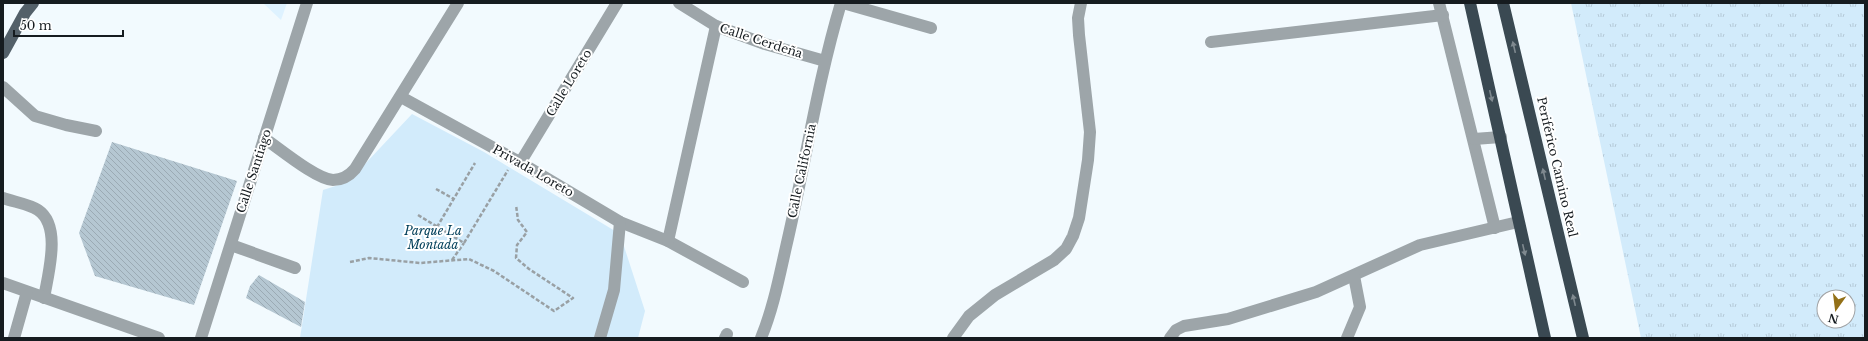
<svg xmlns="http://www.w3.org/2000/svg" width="1868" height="341" font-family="'Libre Baskerville',serif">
	<defs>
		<pattern id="grass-tufts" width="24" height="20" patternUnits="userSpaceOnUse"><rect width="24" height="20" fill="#d2ebfb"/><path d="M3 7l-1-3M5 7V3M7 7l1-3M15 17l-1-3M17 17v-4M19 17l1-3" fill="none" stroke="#b4c9d7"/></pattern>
		<pattern id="building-back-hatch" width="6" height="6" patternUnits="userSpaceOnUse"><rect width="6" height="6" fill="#b5c7d2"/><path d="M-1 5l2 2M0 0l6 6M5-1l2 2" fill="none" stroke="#9baab4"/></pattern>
	</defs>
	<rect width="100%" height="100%" fill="#f2fafe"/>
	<polygon fill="#def2ff" points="263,3 287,3 281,20"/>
	<path fill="url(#grass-tufts)" fill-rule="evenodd" d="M1571 3H1865V338H1641ZM1824 297H1848V321H1824Z"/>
	<polygon fill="#d2ebfb" points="412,114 484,152 620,234 645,311 638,338 300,338 323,190 348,182"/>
	<g fill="url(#building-back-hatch)">
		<polygon points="112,142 237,181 194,305 95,276 79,233"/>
		<polygon points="259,275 305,302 301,327 246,298 250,286"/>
	</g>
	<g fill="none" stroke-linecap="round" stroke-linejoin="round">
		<g stroke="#99a0a4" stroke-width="2.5" stroke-dasharray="4 2" stroke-linecap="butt">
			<polyline points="436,189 454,199"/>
			<polyline points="418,215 464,243 508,170"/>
			<polyline points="437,227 475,163"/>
			<polyline points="452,260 464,243"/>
			<polyline points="350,262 369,258 420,263 469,259 494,271 554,311 573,298 529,269 516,258 517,245 527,232 518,220 516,205"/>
		</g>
		<g stroke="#9da5a9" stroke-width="12">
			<polyline points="679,3 716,26 765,44 825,61"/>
			<polyline points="843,3 931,28"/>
			<polyline points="1439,3 1495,228"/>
			<polyline points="1211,42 1443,15"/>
			<polyline points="3,87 35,116 66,125 96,131"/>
			<polyline points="401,97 514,159 620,222 668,241 743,282"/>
			<path d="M264 138C280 149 316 179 333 180 343 180 349 176 355 169L458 3"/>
			<polyline points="1474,139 1501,137"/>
			<polyline points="520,163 617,3"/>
			<path d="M3 198C14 202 29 204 38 210 62 226 48 274 44 298"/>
			<polyline points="668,241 716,26"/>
			<polyline points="231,245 295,268"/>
			<polyline points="3,283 159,338"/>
			<polyline points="14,338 27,292"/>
			<polyline points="201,338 307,3"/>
			<polyline points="600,338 614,290 620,222"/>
			<polyline points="725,338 727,334"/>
			<path d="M761 338C773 309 779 278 786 247 805 166 817 83 841 3"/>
			<polyline points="953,338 969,316 995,295 1054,260 1066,249 1073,236 1079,218 1088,160 1090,132 1079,35 1078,18 1081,3"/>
			<polyline points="1170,338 1176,330 1184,326 1228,319 1316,292 1420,245 1518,222"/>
			<polyline points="1347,338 1360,307 1354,276"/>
		</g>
		<polyline stroke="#536069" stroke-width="12" points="3,53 25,13 33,3"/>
		<g stroke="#3a4952" stroke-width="12">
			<polyline points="1470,3 1545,338"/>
			<polyline points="1503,3 1583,338"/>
		</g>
	</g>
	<defs><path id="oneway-solid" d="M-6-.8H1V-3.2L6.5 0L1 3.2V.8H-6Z"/></defs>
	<g fill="#7f898f">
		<use href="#oneway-solid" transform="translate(1514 47) rotate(-103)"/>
		<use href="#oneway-solid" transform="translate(1491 96) rotate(77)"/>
		<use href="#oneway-solid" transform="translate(1544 174) rotate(-103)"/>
		<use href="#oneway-solid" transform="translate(1524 250) rotate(77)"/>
		<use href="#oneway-solid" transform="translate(1574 300) rotate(-103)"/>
	</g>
	<g text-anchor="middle" stroke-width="4" stroke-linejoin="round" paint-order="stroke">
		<g font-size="12" fill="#161c20" stroke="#fff">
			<text transform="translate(761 41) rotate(18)" y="4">Calle Cerdeña</text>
			<text transform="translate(569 83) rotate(-59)" y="4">Calle Loreto</text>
			<text transform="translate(1557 167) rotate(77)" y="4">Periférico Camino Real</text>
			<text transform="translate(254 171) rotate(-72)" y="4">Calle Santiago</text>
			<text transform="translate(533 171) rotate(30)" y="4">Privada Loreto</text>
			<text transform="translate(802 171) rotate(-78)" y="4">Calle California</text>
		</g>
		<g font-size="12" font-style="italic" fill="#03405b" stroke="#fff">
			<text x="433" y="235">Parque La<tspan x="433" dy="14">Montada</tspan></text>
		</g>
	</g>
	<rect width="1868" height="341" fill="none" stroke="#161c20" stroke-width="8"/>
	<g transform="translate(1836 309) rotate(194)"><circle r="19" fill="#ffffff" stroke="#a2a4a6"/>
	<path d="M0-3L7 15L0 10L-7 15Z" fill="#937017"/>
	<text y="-6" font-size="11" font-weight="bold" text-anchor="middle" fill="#161c20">N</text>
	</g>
	<path d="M14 30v6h109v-6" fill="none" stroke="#161c20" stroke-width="2"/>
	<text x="20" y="30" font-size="12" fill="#161c20" stroke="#ffffff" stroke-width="3" paint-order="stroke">50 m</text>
</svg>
